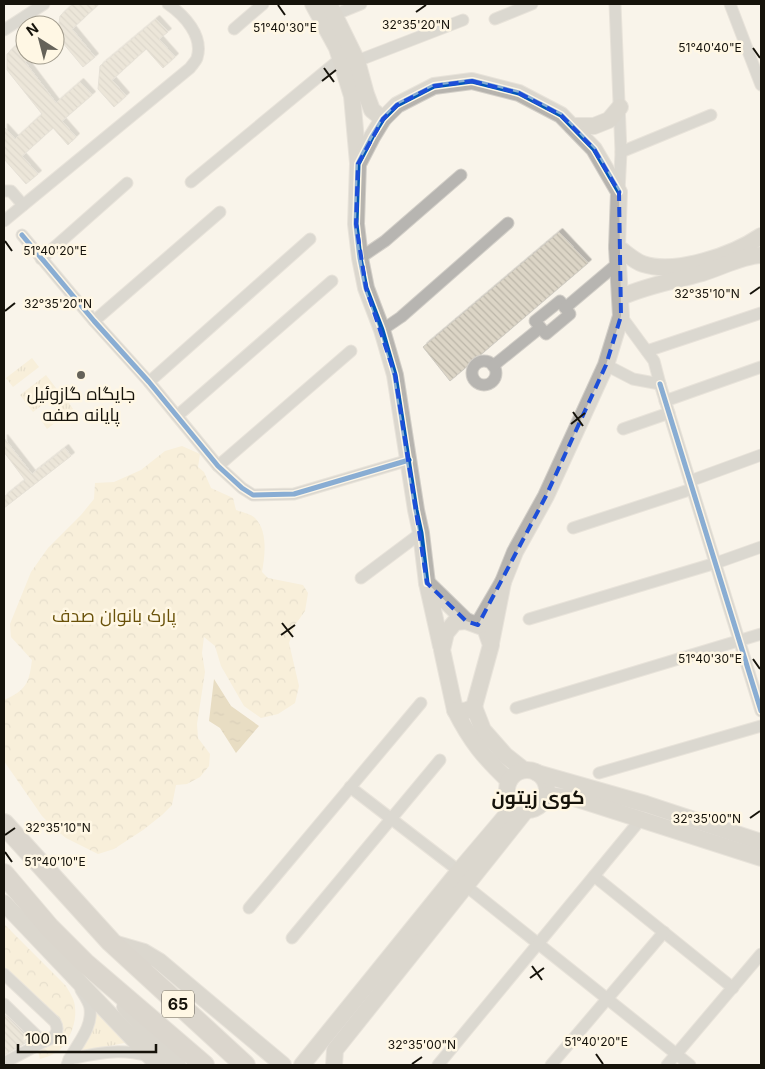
<svg xmlns="http://www.w3.org/2000/svg" width="765" height="1069" font-family="Inter,Cairo,sans-serif">
	<defs>
		<pattern id="grass-tufts" width="24" height="20" patternUnits="userSpaceOnUse" patternTransform="scale(1.25)"><rect width="24" height="20" fill="#f5e8c8"/><path d="M3 7l-1-3M5 7V3M7 7l1-3M15 17l-1-3M17 17v-4M19 17l1-3" fill="none" stroke="#d1c6aa"/></pattern>
		<pattern id="park-crowns" width="20" height="18" patternUnits="userSpaceOnUse" patternTransform="scale(1.25)"><rect width="20" height="18" fill="#f5e8c8"/><path d="M2 6a3 3 0 1 1 6 0M12 15a3 3 0 1 1 6 0" fill="none" stroke="#d1c6aa"/></pattern>
		<pattern id="water-ripples" width="26" height="14" patternUnits="userSpaceOnUse" patternTransform="scale(1.25)"><rect width="26" height="14" fill="#d2c095"/><path d="M2 4q2-2 4 0t4 0M15 11q2-2 4 0t4 0" fill="none" stroke="#b4a47f"/></pattern>
		<pattern id="building-back-hatch" width="6" height="6" patternUnits="userSpaceOnUse" patternTransform="scale(1.25)"><rect width="6" height="6" fill="#dcd5c6"/><path d="M-1 5l2 2M0 0l6 6M5-1l2 2" fill="none" stroke="#bcb6a9"/></pattern>
		<filter id="shadow"><feDropShadow dx="3.5" dy="-3.5" stdDeviation="0" flood-color="#0004"/></filter>
	</defs>
	<rect width="100%" height="100%" fill="#f9f4ea"/>
	<g fill="url(#grass-tufts)">
		<polygon points="32,358 39,367 13,387 6,378"/>
		<polygon points="46,375 59,392 33,412 20,395"/>
		<polygon points="67,400 73,409 47,429 41,420"/>
		<polygon points="93,1004 131,1044 124,1043 81,1052 93,1029 94,1018"/>
	</g>
	<g fill="url(#park-crowns)">
		<path d="M182 446 200 454 198 467 204 472 211 488 233 498 236 510C241 512 251 514 255 518 268 531 265 555 262 572L268 578 303 585 308 593 305 611 295 625 289 643 299 686 295 703 278 714 261 718 244 706 221 666 215 646 204 637 202 653 205 672 197 724 198 738 210 754 209 766 200 777 187 784 176 785 172 805 162 815 143 830 114 849 98 854 66 838 56 830 42 816 4 761V700C26 690 29 684 32 660L11 637 10 624 31 572 48 548 81 515 94 499 95 483 114 482 141 470 165 451Z"/>
		<path d="M4 924 66 986C70 993 75 1000 75 1008 77 1023 68 1046 55 1053 51 1056 45 1057 40 1059L38 1052 52 1043 60 1029 4 969Z"/>
	</g>
	<polygon fill="url(#water-ripples)" points="214,679 231,706 259,726 236,753 220,728 209,721"/>
	<g fill="url(#building-back-hatch)" stroke="#cecac1" filter="url(#shadow)">
		<polygon points="73,4 99,4 72,29 95,57 83,67 57,36 60,16"/>
		<polygon points="156,19 168,32 159,39 175,57 163,68 146,49 112,80 126,96 114,107 98,89 100,66"/>
		<polygon points="25,37 25,55 33,55 25,62 56,103 80,82 92,95 62,121 76,137 68,145 53,128 22,156 38,174 26,184 4,159 4,127 15,139 42,114 7,70 7,54"/>
		<polygon points="559,232 588,263 450,381 423,347"/>
		<polygon points="4,438 32,474 65,448 71,456 4,508 4,497 25,480 4,452"/>
		<polygon points="4,1014 29,1039 29,1041 4,1055"/>
	</g>
	<g fill="none" stroke-linecap="round" stroke-linejoin="round">
		<g stroke="#d3cfc8" stroke-width="13">
			<g id="street">
				<polyline points="615,4 621,152 619,192"/>
				<polyline points="730,4 761,85"/>
				<polyline points="334,15 361,4"/>
				<polyline points="495,19 532,4"/>
				<polyline points="234,29 263,4"/>
				<polyline points="4,30 44,4"/>
				<polyline points="357,61 463,20"/>
				<polyline points="621,152 711,115"/>
				<polyline points="191,182 340,59"/>
				<polyline points="4,191 11,191 23,205"/>
				<path d="M4 221 190 68C192 65 196 61 197 58 204 36 184 15 168 4"/>
				<polyline points="22,235 94,321 149,382 218,466 242,488 253,495 294,494 409,460"/>
				<polyline points="360,258 385,241 461,175"/>
				<polyline points="41,259 127,183"/>
				<polygon points="560,301 570,314 546,334 535,321"/>
				<polyline points="565,308 617,264"/>
				<polyline points="94,321 220,212"/>
				<polyline points="382,330 401,317 508,223"/>
				<polyline points="647,351 761,313"/>
				<circle cx="484" cy="373" r="12"/>
				<polyline points="606,365 633,379 660,384 654,361 621,316"/>
				<polyline points="493,366 540,328"/>
				<polyline points="149,382 310,239"/>
				<polyline points="660,384 761,711"/>
				<polyline points="665,401 761,367"/>
				<polyline points="177,416 332,281"/>
				<polyline points="623,429 669,413"/>
				<polyline points="218,466 351,351"/>
				<polyline points="690,481 761,455"/>
				<polyline points="573,528 692,489"/>
				<polyline points="361,578 421,533"/>
				<polyline points="529,619 716,563 761,547"/>
				<polyline points="516,708 761,634"/>
				<polyline points="599,773 761,726"/>
				<polyline points="350,787 459,871"/>
				<polyline points="594,876 733,988"/>
				<polyline points="466,886 690,1065"/>
				<polyline points="249,908 421,703"/>
				<polyline points="292,938 440,760"/>
				<path d="M4 974 55 1022C60 1031 55 1038 45 1041L40 1039 4 1004"/>
				<path d="M69 1059C98 1053 120 1048 148 1056"/>
				<polyline points="4,1063 45,1041"/>
				<path d="M67 1065C74 1046 93 1030 90 1008 89 1002 84 995 81 990"/>
				<polyline points="438,1065 641,819"/>
				<polyline points="551,1065 664,932"/>
				<polyline points="667,1065 761,954"/>
			</g>
		</g>
		<g stroke="#d3cfc8" stroke-width="18">
			<g id="secondary">
				<polyline points="313,4 337,48 352,96 358,163"/>
				<polyline points="329,4 357,61 366,94 372,110 383,119"/>
				<polyline points="572,126 594,126 609,120 620,107"/>
				<path d="M617 247C625 252 634 261 643 264 676 275 733 255 761 236"/>
				<path d="M621 297C648 285 674 281 702 273 722 267 741 256 761 255"/>
				<polyline points="427,583 421,533 416,510 395,375 382,330 366,288 360,258 356,224 358,164 372,137 383,119 397,105 434,86 472,81 519,93 561,115 594,149 619,192 617,247 621,316 606,365 546,496 515,552 503,582"/>
				<polygon points="466,621 485,628 491,645 474,707 466,711 455,710 442,650 446,633 455,622"/>
				<polyline points="478,625 503,582 491,643"/>
				<polyline points="441,646 427,583 466,621"/>
				<polyline points="474,707 483,730 505,755 524,770"/>
				<path d="M455 710C471 742 484 757 509 781"/>
				<circle cx="527" cy="790" r="20"/>
				<polyline points="537,773 646,804 761,842"/>
				<polyline points="546,795 574,798 761,858"/>
				<polyline points="4,903 158,1065"/>
				<polyline points="113,943 144,952 159,961 283,1065"/>
				<polyline points="125,1007 178,1065"/>
				<polyline points="302,1065 459,871 515,805"/>
				<polyline points="334,1065 335,1050 527,809"/>
			</g>
		</g>
		<g stroke="#d3cfc8" stroke-width="22">
			<g id="highway">
				<polyline points="4,824 111,942 245,1065"/>
				<polyline points="4,874 49,927 85,963 204,1065"/>
			</g>
		</g>
		<use href="#street" stroke="#b7b5b1" stroke-width="11"/>
		<use href="#secondary" stroke="#b6b3ae" stroke-width="16"/>
		<use href="#highway" stroke="#b5b1aa" stroke-width="20"/>
		<g stroke="#fff7e4" stroke-width="8">
			<g id="cycleway">
				<polyline points="22,235 94,321 149,382 218,466 242,488 253,495 294,494 409,460"/>
				<polyline points="660,384 761,711"/>
				<polyline points="427,583 421,533 416,510 395,375 382,330 366,288 360,258 356,224 358,164 372,137 383,119 397,105 434,86 472,81 519,93 561,115 594,149 619,192"/>
			</g>
		</g>
		<use href="#cycleway" stroke="#0057b8" stroke-width="5"/>
	</g>
	<path d="M0 0H765V1069H0ZM472 81 519 93 561 115 594 149 619 192 621 316 606 365 546 496 478 625 466 621 427 583 395 375 366 288 356 224 358 164 383 119 397 105 434 86Z" fill="#f9f4ea" fill-opacity=".55" fill-rule="evenodd"/>
	<path fill="none" stroke="#1d4ed8" stroke-width="4" stroke-dasharray="10 6" stroke-linejoin="round" d="M472 81 519 93 561 115 594 149 619 192 621 316 606 365 546 496 478 625 466 621 427 583 395 375 366 288 356 224 358 164 383 119 397 105 434 86Z"/>
	<path fill="none" stroke="#16130b" stroke-width="2" d="M278 5 285 15M416 12 426 5M753 48 760 58M324 68 334 82M322 81 336 70M5 241 12 251M750 294 760 287M5 311 15 303M573 412 583 426M571 424 585 413M282 623 293 637M281 635 295 625M753 659 760 669M750 818 760 811M5 835 15 828M5 852 12 862M532 966 542 980M530 978 544 968M596 1054 603 1064M412 1064 422 1057"/>
	<circle fill="#656259" stroke="#fff7e4" stroke-width="2" cx="81" cy="375" r="5"/>
	<g text-anchor="middle" stroke-width="5" stroke-linejoin="round" paint-order="stroke">
		<rect fill="#fff7e4" stroke="#5c574c" stroke-width="1" x="162" y="990.5" width="32" height="27" rx="4"/>
		<g font-size="16" font-weight="bold" fill="#16130b">
			<text x="178" y="1010">65</text>
		</g>
		<g font-size="18" fill="#16130b" stroke="#fff7e4">
			<text x="81" y="400">جایگاه گازوئیل<tspan x="81" dy="21">پایانه صفه</tspan></text>
		</g>
		<g font-size="18" fill="#695108" stroke="#fff7e4">
			<text x="114" y="622">پارک بانوان صدف</text>
		</g>
		<g font-size="19" font-weight="bold" fill="#16130b" stroke="#fff7e4">
			<text x="538" y="804">کوی زیتون</text>
		</g>
	</g>
	<g font-size="12" text-anchor="middle" fill="#16130b" stroke="#fff7e4" stroke-width="5" stroke-linejoin="round" paint-order="stroke">
		<text x="416" y="29">32°35'20"N</text>
		<text x="285" y="32">51°40'30"E</text>
		<text x="710" y="52">51°40'40"E</text>
		<text x="55" y="255">51°40'20"E</text>
		<text x="707" y="298">32°35'10"N</text>
		<text x="58" y="308">32°35'20"N</text>
		<text x="710" y="663">51°40'30"E</text>
		<text x="707" y="823">32°35'00"N</text>
		<text x="58" y="832">32°35'10"N</text>
		<text x="55" y="866">51°40'10"E</text>
		<text x="596" y="1046">51°40'20"E</text>
		<text x="422" y="1049">32°35'00"N</text>
	</g>
	<rect width="765" height="1069" fill="none" stroke="#16130b" stroke-width="10"/>
	<g transform="translate(40 40) rotate(324)"><circle r="24" fill="#fff7e4" stroke="#a29c8d"/>
	<path d="M0-4L9 19L0 12L-9 19Z" fill="#656259"/>
	<text y="-8" font-size="14" font-weight="bold" text-anchor="middle" fill="#16130b">N</text>
	</g>
	<path d="M18 1044v8h138v-8" fill="none" stroke="#16130b" stroke-width="2.5"/>
	<text x="25" y="1044" font-size="15" fill="#16130b" stroke="#fff7e4" stroke-width="4" paint-order="stroke">100 m</text>
</svg>
